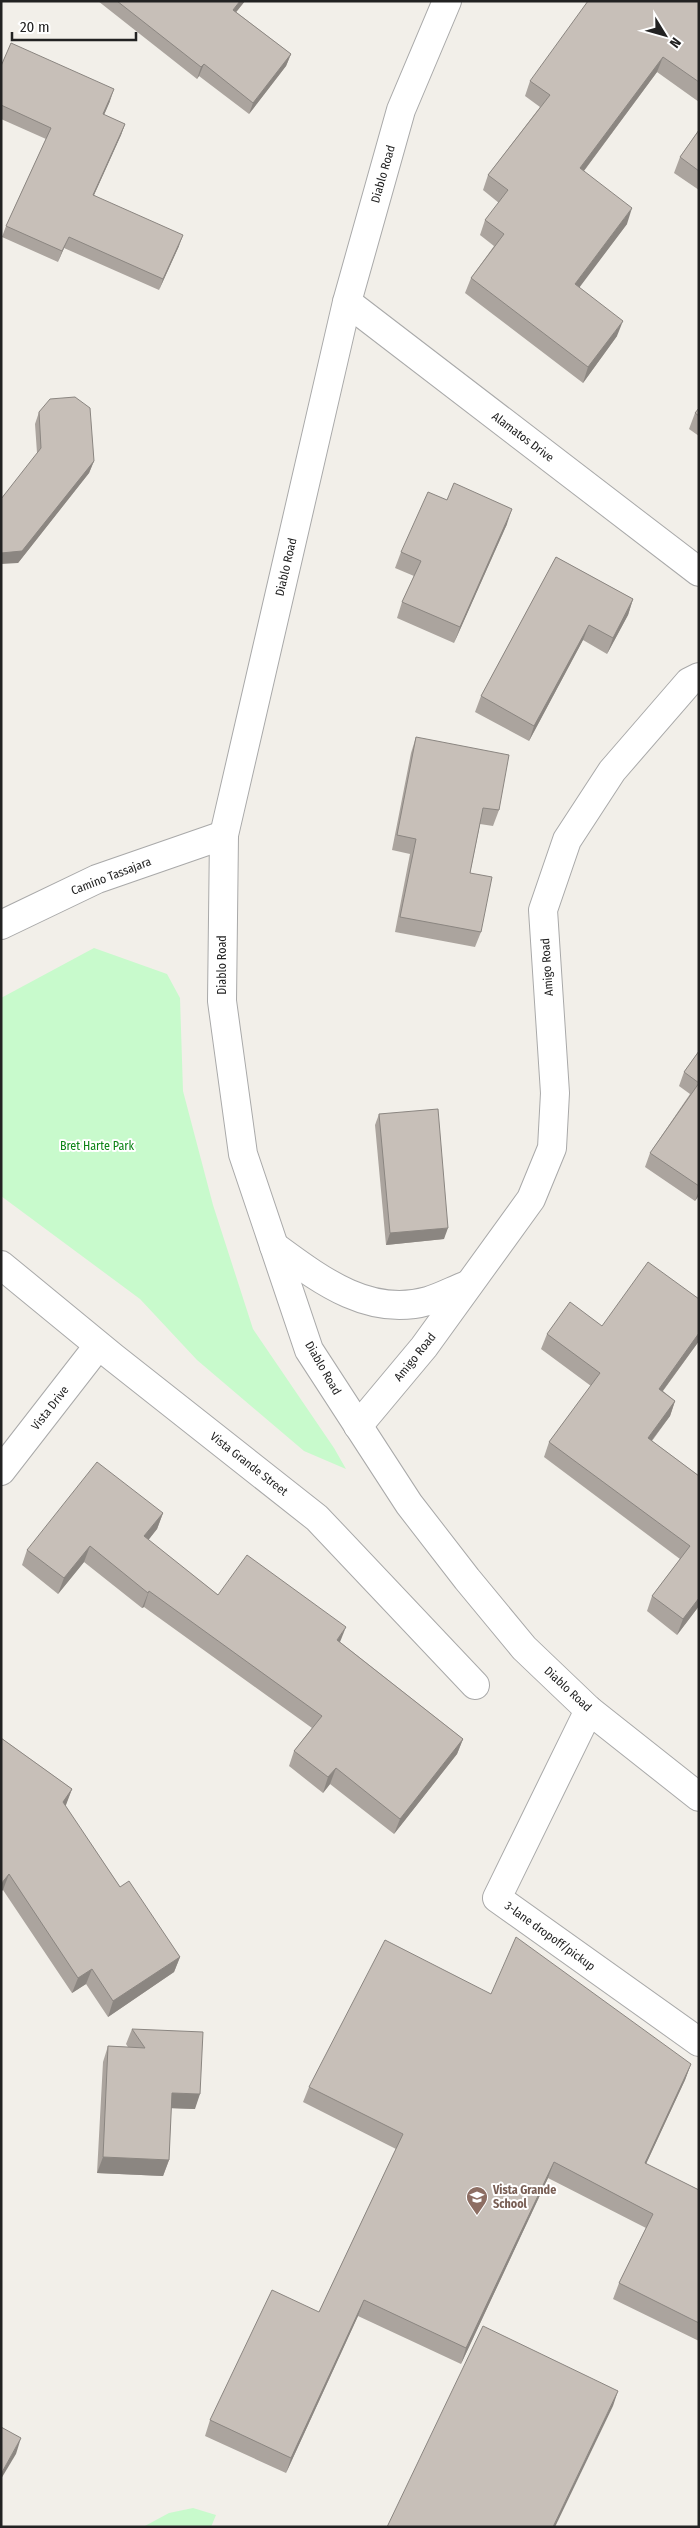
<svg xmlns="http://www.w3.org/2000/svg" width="700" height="2528" font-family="'Fira Sans Condensed',sans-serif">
	<rect width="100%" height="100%" fill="#f2efe9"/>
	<g fill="#c8facc">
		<polygon points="94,948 167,974 180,998 183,1091 213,1205 253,1329 334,1448 346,1469 304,1451 197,1360 140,1299 1,1196 1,998"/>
		<polygon points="193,2508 216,2515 211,2527 143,2527 169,2513"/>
	</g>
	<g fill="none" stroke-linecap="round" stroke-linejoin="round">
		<g stroke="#a9a9a9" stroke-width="30">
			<g id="minor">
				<polyline points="447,1 401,110 347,302 224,835 222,1001 243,1154 309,1350 409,1504 467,1579 524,1648 589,1710 699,1797"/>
				<polyline points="347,302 699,572"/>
				<polyline points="1,925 97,879 224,835"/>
				<path d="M274 1246C319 1279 369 1318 428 1301 441 1297 454 1290 467 1285"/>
				<polyline points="1,1265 113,1357 317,1518 475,1685"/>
				<polyline points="358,1426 424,1347 531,1199 552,1148 555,1093 543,910 567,840 612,771 689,682 699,677"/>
				<polyline points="1,1471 98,1346"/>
				<polyline points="589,1710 497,1898 699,2042"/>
			</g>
		</g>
		<use href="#minor" stroke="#fff" stroke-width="28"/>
	</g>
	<g fill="#aba49e">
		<polygon points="98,1 245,1 236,12 291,54 286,66 249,114 199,76 197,79"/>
		<polygon points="699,1 699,102 657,72 584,171 627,224 579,287 617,336 583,383 465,293 471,278 494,246 480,235 485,220 499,203 483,190 488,175 540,107 525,96 530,81"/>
		<polygon points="1,66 110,101 104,115 125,124 121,135 94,195 179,246 159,290 64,248 58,262 2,237 6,226 46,139 1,119"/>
		<polygon points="699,130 699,190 674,173 680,157"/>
		<polygon points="699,408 699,436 689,429 695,413"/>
		<polygon points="39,412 94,461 89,473 18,563 37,453 35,424"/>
		<polygon points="507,524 454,643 397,618 402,602 414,576 395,568 401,552"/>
		<polygon points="556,557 633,599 628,615 607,654 583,640 529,741 475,712 481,696"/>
		<polygon points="416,737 499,810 493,826 480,824 470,873 481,932 475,947 395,932 410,854 392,850 411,753"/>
		<polygon points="699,1051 699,1197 698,1197 695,1201 645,1167 650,1153 690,1094 679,1086 684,1072"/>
		<polygon points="379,1114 444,1239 386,1245 375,1125"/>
		<polygon points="699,1299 699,1341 663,1391 675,1401 670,1416 652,1441 699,1476 699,1606 677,1635 647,1611 652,1596 680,1559 544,1457 549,1442 591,1386 541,1349 547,1334 602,1326"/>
		<polygon points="163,1513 157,1529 148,1540 218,1595 340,1642 463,1739 457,1754 394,1834 330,1784 323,1793 289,1766 294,1751 312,1728 144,1607 142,1608 84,1562 58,1594 22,1565 27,1550"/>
		<polygon points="1,1738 72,1789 65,1806 120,1887 180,1957 174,1972 108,2017 86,1984 72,1993 3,1890"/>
		<polygon points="491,1994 691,2064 685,2080 646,2164 699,2190 699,2341 613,2299 619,2283 646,2228 548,2178 461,2364 358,2316 286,2473 205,2436 210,2420 319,2312 396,2149 303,2102 309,2087"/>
		<polygon points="132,2029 195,2109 171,2108 169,2160 163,2176 97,2173 103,2062 108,2046 128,2047 126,2044"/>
	</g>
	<g fill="#8b8681">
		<polygon points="240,1 245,1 229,21 233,10"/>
		<polygon points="291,54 286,66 249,114 253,103"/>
		<polygon points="663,57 657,72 574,184 580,168"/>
		<polygon points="204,64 199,76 197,79 201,67"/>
		<polygon points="114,89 110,101 99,126 103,114"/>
		<polygon points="125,124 121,135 89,206 93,195"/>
		<polygon points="632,208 627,224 570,300 575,284"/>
		<polygon points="183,235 179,246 159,290 163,279"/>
		<polygon points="69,237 64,248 58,262 62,251"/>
		<polygon points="623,321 617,336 583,383 588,367"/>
		<polygon points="94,461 89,473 18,563 1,564 1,553"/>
		<polygon points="512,509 507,524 454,643 460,627"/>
		<polygon points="633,599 628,615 607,654 613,638"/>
		<polygon points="589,625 583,640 529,741 534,726"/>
		<polygon points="699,1191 699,1195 695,1201"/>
		<polygon points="448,1228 444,1239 386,1245 390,1233"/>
		<polygon points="699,1333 699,1341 653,1404 659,1389"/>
		<polygon points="675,1401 670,1416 642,1453 648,1438"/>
		<polygon points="163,1513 157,1529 139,1552 144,1536"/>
		<polygon points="90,1546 84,1562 58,1594 64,1578"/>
		<polygon points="149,1591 144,1607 142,1608 148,1593"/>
		<polygon points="699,1598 699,1606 677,1635 683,1619"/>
		<polygon points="346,1627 340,1642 331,1655 337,1640"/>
		<polygon points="463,1739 457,1754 394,1834 400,1819"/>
		<polygon points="336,1768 330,1784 323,1793 328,1777"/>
		<polygon points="72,1789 66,1805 57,1818 63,1802"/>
		<polygon points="9,1874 3,1890 1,1892 1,1884"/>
		<polygon points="180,1957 174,1972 108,2017 113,2001"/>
		<polygon points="92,1969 86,1984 72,1993 78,1978"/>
		<polygon points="691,2064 685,2080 639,2179 645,2163"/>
		<polygon points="172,2093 200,2094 195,2109 166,2108"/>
		<polygon points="103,2157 169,2160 163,2176 97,2173"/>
		<polygon points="554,2162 548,2178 461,2364 466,2348"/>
		<polygon points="364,2300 358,2316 286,2473 291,2458"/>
		<polygon points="618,2391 613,2406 555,2527 553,2527"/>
		<polygon points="21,2438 16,2454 1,2479 1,2474"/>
	</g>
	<g fill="#c7bfb8" stroke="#8b8681">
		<polygon points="117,1 240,1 233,10 291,54 253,103 204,64 201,67"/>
		<polygon points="588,1 699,1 699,82 663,57 580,168 632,208 575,284 623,321 588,367 471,278 504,234 485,220 508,190 488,175 550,95 530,81"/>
		<polygon points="11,43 114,89 103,114 125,124 93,195 183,235 163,279 69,237 62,251 6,226 51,128 1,105 1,66"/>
		<polygon points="699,130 699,171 680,157"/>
		<polygon points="75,397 90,408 94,461 22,551 1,553 1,499 41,448 39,412 50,399"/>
		<polygon points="699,408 699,416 695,413"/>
		<polygon points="454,483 512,509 460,627 402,602 421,561 401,552 428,492 447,500"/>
		<polygon points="556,557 633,599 613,638 589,625 534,726 481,696"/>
		<polygon points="416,737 509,755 499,810 483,808 470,873 492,877 481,932 400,917 416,839 397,835"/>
		<polygon points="699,1051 699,1186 650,1153 699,1083 684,1072"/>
		<polygon points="438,1109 448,1228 390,1233 379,1114"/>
		<polygon points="648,1262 699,1299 699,1333 659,1389 675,1401 648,1438 699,1476 699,1598 683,1619 652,1596 690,1546 549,1442 600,1373 547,1334 570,1302 602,1326"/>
		<polygon points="97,1462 163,1513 144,1536 218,1595 247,1555 346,1627 337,1640 463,1739 400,1819 336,1768 328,1777 294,1751 322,1716 149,1591 148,1593 90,1546 64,1578 27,1550"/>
		<polygon points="1,1738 72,1789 63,1802 120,1887 129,1881 180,1957 113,2001 92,1969 78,1978 9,1874 1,1884"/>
		<polygon points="516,1937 691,2064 645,2163 699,2190 699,2323 619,2283 653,2214 554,2162 466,2348 364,2300 291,2458 210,2420 272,2290 319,2312 403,2134 309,2087 385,1940 491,1994"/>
		<polygon points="132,2029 203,2032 200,2094 172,2093 169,2160 103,2157 108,2046 145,2048"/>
		<polygon points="483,2326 618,2391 553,2527 387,2527"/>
		<polygon points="1,2427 21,2438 1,2474"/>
	</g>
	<defs>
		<g id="school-pin" transform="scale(1.125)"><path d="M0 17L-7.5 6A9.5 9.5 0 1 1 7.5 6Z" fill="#8d6e63" stroke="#fff"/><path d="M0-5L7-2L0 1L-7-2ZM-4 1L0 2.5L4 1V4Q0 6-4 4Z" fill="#fff"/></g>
	</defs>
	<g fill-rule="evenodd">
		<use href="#school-pin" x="477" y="2197"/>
	</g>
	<g text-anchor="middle" stroke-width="4" stroke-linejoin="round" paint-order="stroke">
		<g font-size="12" fill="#222" stroke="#fff">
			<text transform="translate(383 174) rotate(-74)" y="4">Diablo Road</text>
			<text transform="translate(523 437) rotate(37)" y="4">Alamatos Drive</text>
			<text transform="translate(286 567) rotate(-77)" y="4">Diablo Road</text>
			<text transform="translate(111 876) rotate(-21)" y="4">Camino Tassajara</text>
			<text transform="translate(222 965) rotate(-90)" y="4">Diablo Road</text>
			<text transform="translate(547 967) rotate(-94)" y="4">Amigo Road</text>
			<text transform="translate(415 1357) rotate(-51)" y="4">Amigo Road</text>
			<text transform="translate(323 1368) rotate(60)" y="4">Diablo Road</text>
			<text transform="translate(50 1408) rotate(-52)" y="4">Vista Drive</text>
			<text transform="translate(249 1464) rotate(38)" y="4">Vista Grande Street</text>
			<text transform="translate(568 1689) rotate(43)" y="4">Diablo Road</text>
			<text transform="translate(550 1936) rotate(36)" y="4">3-lane dropoff/pickup</text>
		</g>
		<g font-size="12" fill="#0c8416" stroke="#fff">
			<text x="97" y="1150">Bret Harte Park</text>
		</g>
		<g font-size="12" font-weight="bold" fill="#785e54" stroke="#fff" text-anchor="start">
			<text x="493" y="2194">Vista Grande<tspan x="493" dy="14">School</tspan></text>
		</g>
	</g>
	<rect width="700" height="2528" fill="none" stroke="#222222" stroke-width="5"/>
	<g transform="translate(665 35) rotate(127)" stroke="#ffffff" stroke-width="4" paint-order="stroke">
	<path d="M0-4L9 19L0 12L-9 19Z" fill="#222222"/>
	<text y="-8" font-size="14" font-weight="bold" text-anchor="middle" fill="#222222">N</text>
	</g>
	<path d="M12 32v8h124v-8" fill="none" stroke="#222222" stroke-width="2.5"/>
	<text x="20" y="32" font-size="15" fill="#222222" stroke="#ffffff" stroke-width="4" paint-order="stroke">20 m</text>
</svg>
